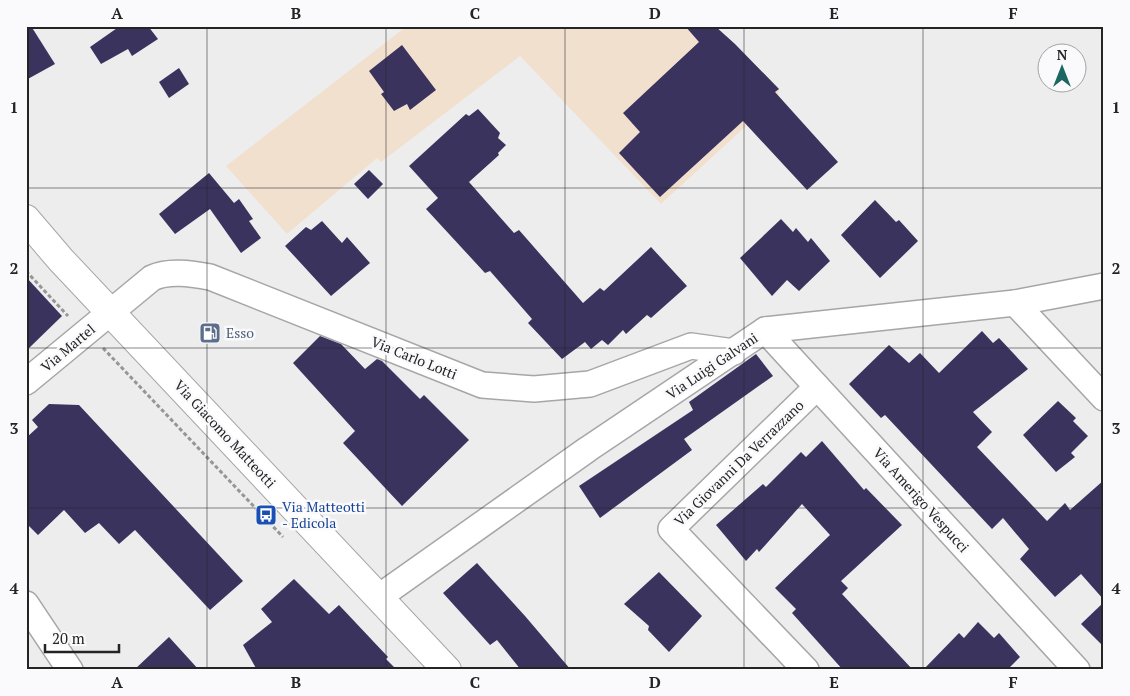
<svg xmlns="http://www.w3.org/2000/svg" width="1130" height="696" font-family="'PT Serif',serif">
	<rect width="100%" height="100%" fill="#ededee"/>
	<polygon fill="#f2e0cf" points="407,26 720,26 721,27 718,29 779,89 778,97 661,204 520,56 381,162 377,158 287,234 226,166"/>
	<g fill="#3a335e">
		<polygon points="26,26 31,26 55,64 26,80"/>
		<polygon points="120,26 148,26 158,39 132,56 128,49 101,64 90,47"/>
		<polygon points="685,26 715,26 735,44 779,89 775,92 838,162 807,190 743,121 660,197 619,153 640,132 623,113 699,42"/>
		<polygon points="402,45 436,90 410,110 407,104 394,111 381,94 384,92 369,71"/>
		<polygon points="179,68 189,84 169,98 159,82"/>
		<polygon points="478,109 500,133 498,138 506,145 498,153 499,155 469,182 514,233 519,230 583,303 600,288 604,291 651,247 687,286 651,318 647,315 626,334 623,330 608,345 602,340 591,349 585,342 562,359 528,323 532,319 490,271 485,273 426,209 438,198 409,166 466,114 469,116"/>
		<polygon points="369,170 383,184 368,199 354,184"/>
		<polygon points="209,173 234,203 239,199 253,219 249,221 261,238 241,253 210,209 175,234 159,214"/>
		<polygon points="875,200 896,222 899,220 918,241 880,278 841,235"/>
		<polygon points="781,219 793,232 796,228 808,242 811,238 830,261 799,291 787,280 772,296 740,258"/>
		<polygon points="322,221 342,243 347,237 370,263 331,296 285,246 306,227 311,230"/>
		<polygon points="26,277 62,316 26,351"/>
		<polygon points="982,331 993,343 999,338 1028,369 973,412 992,432 977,447 1047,521 1065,503 1070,510 1104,480 1104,600 1081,574 1055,597 1020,559 1029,549 1003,518 992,529 885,415 881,418 849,384 889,345 909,363 920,353 939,373"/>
		<polygon points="320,336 341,344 365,369 377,359 382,361 420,399 424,395 469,440 402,506 343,443 355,431 293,363"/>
		<polygon points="756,354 773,376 684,439 692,450 600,518 579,486 693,410 689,402"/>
		<polygon points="1058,401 1076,418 1073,421 1088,436 1071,453 1075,457 1056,472 1023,435"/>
		<polygon points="49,404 79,405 243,581 210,610 135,530 119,544 99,523 85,533 64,510 38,535 26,523 26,438 38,427 32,420"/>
		<polygon points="822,441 864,490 866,488 902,525 841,581 848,588 842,594 913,670 843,670 792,613 796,609 775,588 830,535 802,504 759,552 757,549 746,561 716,525 763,484 766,487 801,452 806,457"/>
		<polygon points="477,563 525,616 571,670 521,670 497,640 490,645 443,593"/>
		<polygon points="659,572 702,616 669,652 648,630 649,626 624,604"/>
		<polygon points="294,579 329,614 339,605 388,657 386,659 397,670 257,670 243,645 272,622 261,609"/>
		<polygon points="1104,602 1104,647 1081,624"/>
		<polygon points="978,622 994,638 999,633 1020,657 1007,670 923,670 959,633 964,638"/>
		<polygon points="169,637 199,670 134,670"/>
	</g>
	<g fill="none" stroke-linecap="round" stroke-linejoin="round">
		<g stroke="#a6a6a7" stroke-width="28">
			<g id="street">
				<polyline points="1015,303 1104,398"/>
				<polyline points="765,330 1077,670"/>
				<path d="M26 382 152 278C169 270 192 274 210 277L482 385 534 389 590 384 691 346 734 352"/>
				<polyline points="379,597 588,449 765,330 1015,303 1104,286"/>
				<polyline points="26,604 70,670"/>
				<polyline points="806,670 671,529 817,387"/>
			</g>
		</g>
		<g stroke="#a6a6a7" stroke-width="30">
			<polyline id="primary" points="26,219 61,260 447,670"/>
		</g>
		<g stroke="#969696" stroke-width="3" stroke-dasharray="4 2.5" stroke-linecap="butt">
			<polyline points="26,271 68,316"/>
			<polyline points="103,348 283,537"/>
		</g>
		<use href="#street" stroke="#fff" stroke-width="25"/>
		<use href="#primary" stroke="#fff" stroke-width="28"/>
	</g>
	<path fill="none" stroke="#242424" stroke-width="1" stroke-opacity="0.55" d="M207 26V670M386 26V670M565 26V670M744 26V670M923 26V670M26 188H1104M26 348H1104M26 508H1104"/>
	<defs>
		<g id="fuel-square" transform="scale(1.125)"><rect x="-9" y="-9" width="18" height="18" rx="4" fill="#5c6f8a" stroke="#fafafc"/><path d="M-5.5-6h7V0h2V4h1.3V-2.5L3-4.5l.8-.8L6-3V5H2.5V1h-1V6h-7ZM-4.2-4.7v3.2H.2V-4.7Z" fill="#fff"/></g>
		<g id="bus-square" transform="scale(1.125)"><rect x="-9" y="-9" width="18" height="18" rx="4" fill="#1a4fb4" stroke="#fafafc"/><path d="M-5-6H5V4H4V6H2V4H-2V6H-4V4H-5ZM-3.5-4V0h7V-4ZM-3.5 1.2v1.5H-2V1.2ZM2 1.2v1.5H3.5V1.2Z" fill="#fff"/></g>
	</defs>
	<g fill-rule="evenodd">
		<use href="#fuel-square" x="210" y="333"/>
		<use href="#bus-square" x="266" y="515"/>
	</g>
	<g text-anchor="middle" stroke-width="5" stroke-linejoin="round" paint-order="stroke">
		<g font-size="14" fill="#4e5e75" stroke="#fafafc" text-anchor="start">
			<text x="226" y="338">Esso</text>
		</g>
		<g font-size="14" fill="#242424" stroke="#fafafc">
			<text transform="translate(68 348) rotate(-40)" y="5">Via Martel</text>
			<text transform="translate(414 358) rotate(22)" y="5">Via Carlo Lotti</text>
			<text transform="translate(712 366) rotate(-34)" y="5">Via Luigi Galvani</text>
			<text transform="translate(225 434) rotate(47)" y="5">Via Giacomo Matteotti</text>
			<text transform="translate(739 463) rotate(-44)" y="5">Via Giovanni Da Verrazzano</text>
			<text transform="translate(921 500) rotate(48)" y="5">Via Amerigo Vespucci</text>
		</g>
		<g font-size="14" fill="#164399" stroke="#fafafc" text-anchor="start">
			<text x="282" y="512">Via Matteotti<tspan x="282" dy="16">- Edicola</tspan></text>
		</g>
	</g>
	<rect width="1130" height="696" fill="none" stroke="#fafafc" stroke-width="55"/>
	<g transform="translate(1062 68)"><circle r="24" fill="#fafafc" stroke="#a4a4a6"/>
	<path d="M0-4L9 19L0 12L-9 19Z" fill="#1c6761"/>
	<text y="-8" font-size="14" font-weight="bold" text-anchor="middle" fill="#242424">N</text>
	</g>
	<path d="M45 644v8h74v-8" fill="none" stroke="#242424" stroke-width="2.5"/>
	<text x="52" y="644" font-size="15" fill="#242424" stroke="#fafafc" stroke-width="4" paint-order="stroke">20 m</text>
	<rect x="28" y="28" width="1074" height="640" fill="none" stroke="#242424" stroke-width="2"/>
	<g font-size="16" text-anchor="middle" font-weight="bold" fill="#242424">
		<text x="117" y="19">A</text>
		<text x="296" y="19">B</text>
		<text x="475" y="19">C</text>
		<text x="655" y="19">D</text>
		<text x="834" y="19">E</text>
		<text x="1013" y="19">F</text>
		<text x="14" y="113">1</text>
		<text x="1116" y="113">1</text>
		<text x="14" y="274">2</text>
		<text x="1116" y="274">2</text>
		<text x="14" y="434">3</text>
		<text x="1116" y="434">3</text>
		<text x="14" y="594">4</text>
		<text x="1116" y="594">4</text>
		<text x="117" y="688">A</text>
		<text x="296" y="688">B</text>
		<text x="475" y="688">C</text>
		<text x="655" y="688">D</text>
		<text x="834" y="688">E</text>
		<text x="1013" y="688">F</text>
	</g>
</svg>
